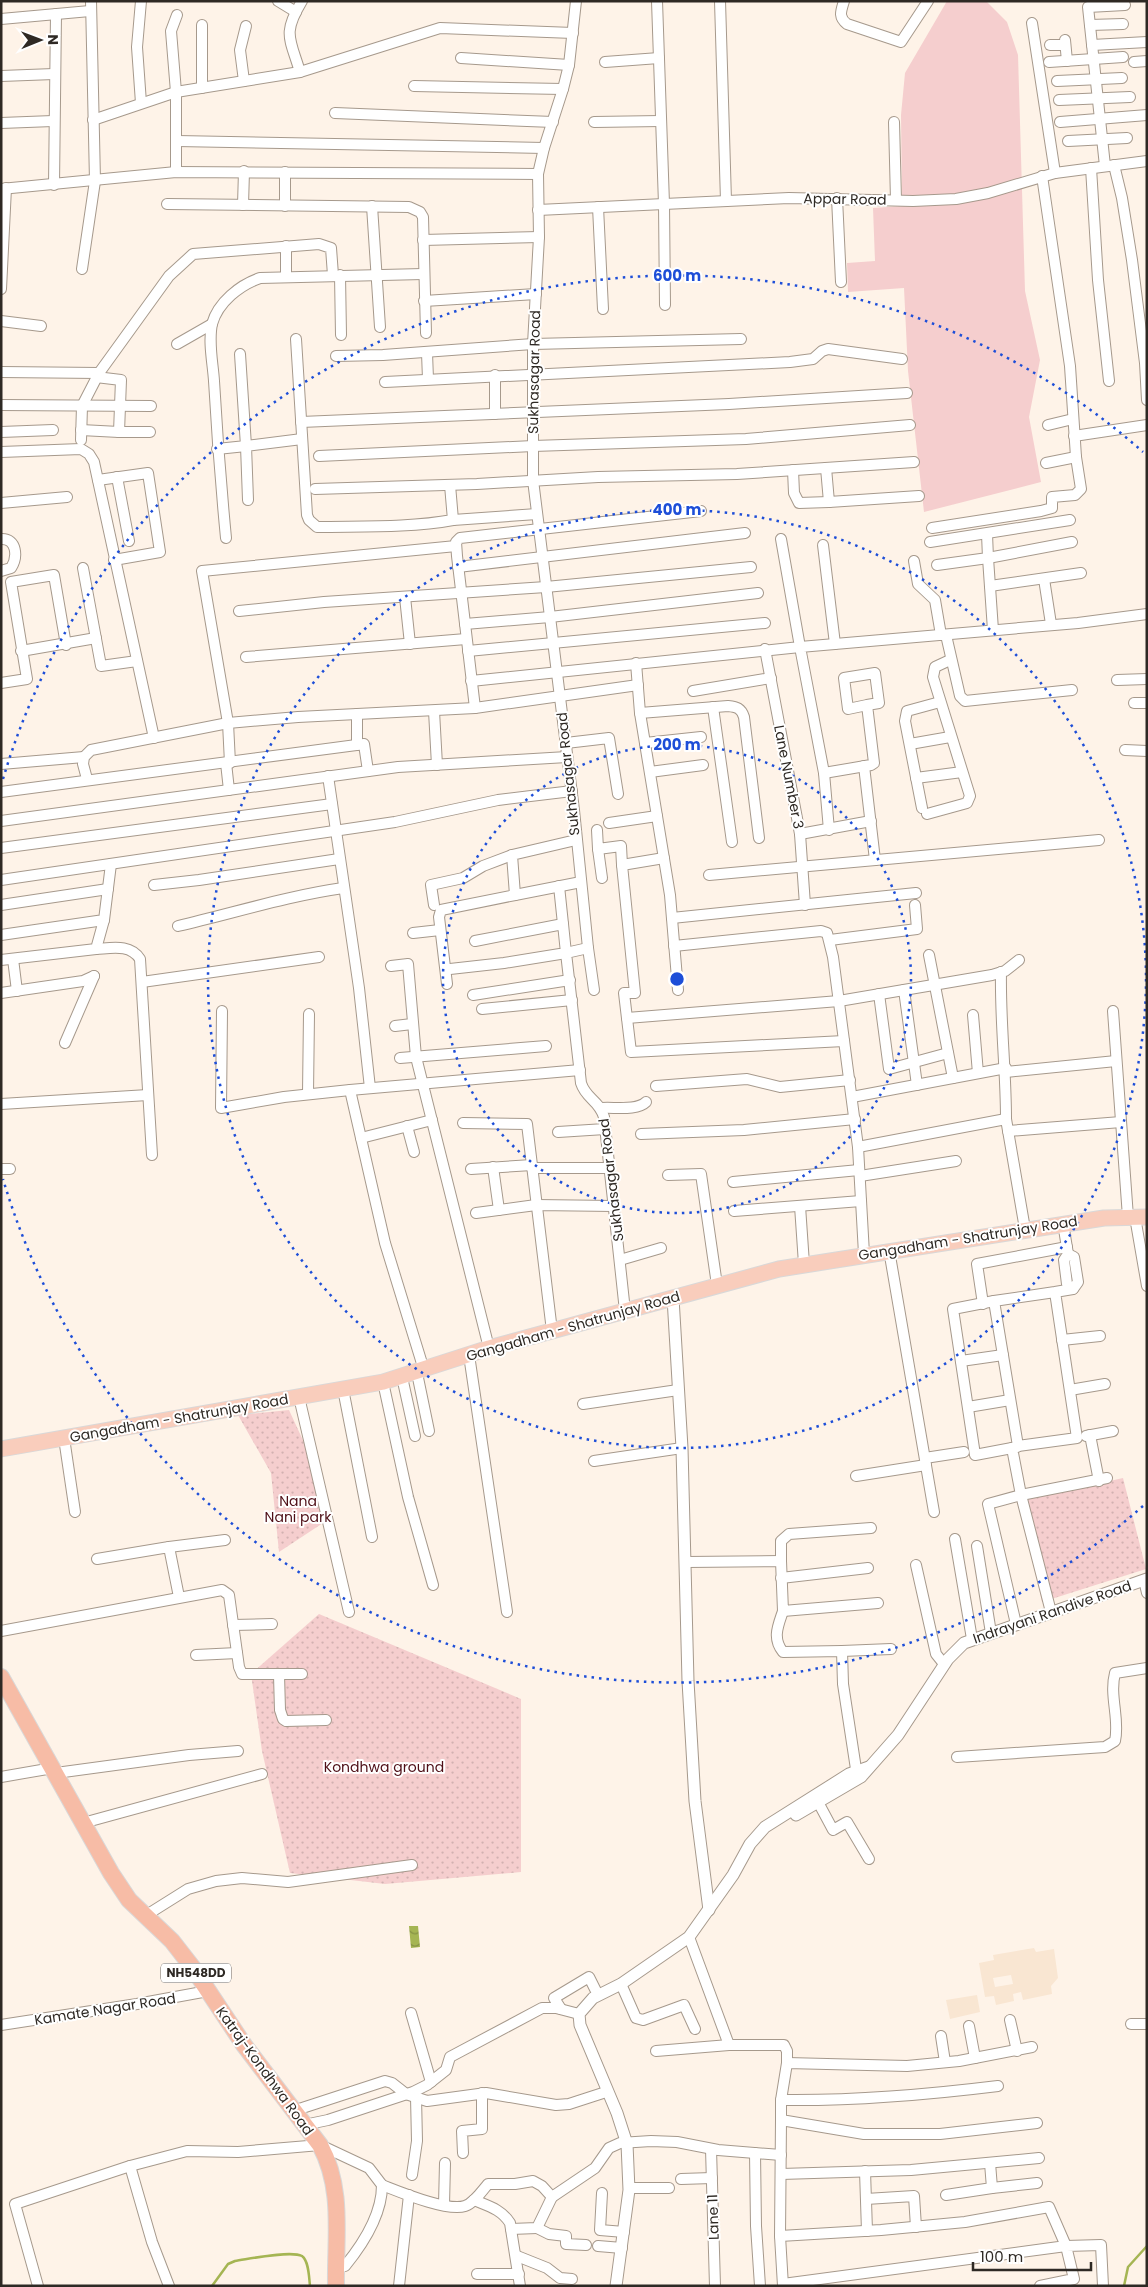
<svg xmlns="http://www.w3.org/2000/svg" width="1148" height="2287" font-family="Poppins,sans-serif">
	<defs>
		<pattern id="park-dots" width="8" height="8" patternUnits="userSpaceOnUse" patternTransform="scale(1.25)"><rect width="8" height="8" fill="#f5cece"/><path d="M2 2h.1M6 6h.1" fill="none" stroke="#d2b1b1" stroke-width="1.8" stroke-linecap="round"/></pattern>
		<pattern id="water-waves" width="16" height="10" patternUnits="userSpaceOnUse" patternTransform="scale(1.25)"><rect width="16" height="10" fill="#a5b553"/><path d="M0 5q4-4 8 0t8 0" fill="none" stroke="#879345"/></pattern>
	</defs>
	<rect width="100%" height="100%" fill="#fef3e8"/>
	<g fill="#f9e6d2" fill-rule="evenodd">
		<path d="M1034 1948 1036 1952 1054 1949 1058 1978 1051 1986 1052 1994 1023 2000 1021 1992 1013 1994 1014 2001 996 2005 994 1996 985 1997 979 1963 994 1960 993 1955ZM1011 1975 1013 1984 995 1987 993 1978Z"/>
		<polygon points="977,1995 980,2012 950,2019 946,2000"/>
	</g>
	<polygon fill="#f5cece" points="947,1 986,1 1007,22 1018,55 1025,291 1040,360 1029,417 1041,482 924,512 908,371 904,288 848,292 847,263 875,261 873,208 902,206 901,115 905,73"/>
	<g fill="url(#park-dots)">
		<polygon points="289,1410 313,1462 323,1523 279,1552 271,1473 238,1415"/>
		<polygon points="1123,1478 1146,1569 1042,1602 1021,1501"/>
		<polygon points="319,1614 521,1699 521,1872 385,1884 290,1873 262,1751 251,1674"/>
	</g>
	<polygon fill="url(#water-waves)" points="409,1926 418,1926 420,1947 411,1948"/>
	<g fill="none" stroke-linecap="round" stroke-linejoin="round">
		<g stroke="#a5b553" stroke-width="2.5">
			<path d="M212 2286 228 2264 235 2261C249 2259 291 2250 302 2256 309 2261 309 2278 310 2286"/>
			<polyline points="1124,2286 1128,2267 1147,2246"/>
		</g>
		<g stroke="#a6998c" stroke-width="12">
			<g id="minor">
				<polyline points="141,1 137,47 141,103"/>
				<polyline points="278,1 296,12"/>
				<path d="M576 1 569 65 563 89 544 148 538 174 539 237 533 344V480L574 810 588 948 566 953 581 1083C586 1099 599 1100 604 1117L625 1311"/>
				<polyline points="657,1 664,204 665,305"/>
				<polyline points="720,1 726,201"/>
				<path d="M844 1C841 11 838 17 847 24L901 42 928 1"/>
				<polyline points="1,19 90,11"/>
				<polyline points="1032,23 1055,173"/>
				<polyline points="1090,25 1123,24"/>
				<polyline points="1065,40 1067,61"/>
				<polyline points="1050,45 1065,45"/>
				<polyline points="1092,45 1147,42"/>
				<polyline points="461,58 569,65"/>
				<polyline points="605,62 659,58"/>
				<polyline points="1049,62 1123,57"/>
				<polyline points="1134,62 1147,61"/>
				<path d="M300 72C290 38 282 34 302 1"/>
				<polyline points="1,76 54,74"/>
				<polyline points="244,81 240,50 246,26"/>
				<polyline points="1057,81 1122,78"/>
				<polyline points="414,86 563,89"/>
				<polyline points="202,88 202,25"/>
				<polyline points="1059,100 1130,97"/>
				<polyline points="335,113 553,122"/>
				<polyline points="93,120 176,92 300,72 440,28 573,33"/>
				<polyline points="594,122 661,121"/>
				<polyline points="894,122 896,200"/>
				<polyline points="1060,122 1147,115"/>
				<polyline points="1,123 53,121"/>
				<polyline points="177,141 544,148"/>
				<polyline points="1068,141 1127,138"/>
				<polyline points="1114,165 1122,198 1132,260 1145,363 1147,400"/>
				<polyline points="1105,166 1088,7 1125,5"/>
				<polyline points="1091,168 1098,280 1109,381"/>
				<polyline points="176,172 176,92 171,31 177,15"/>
				<polyline points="54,185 56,14"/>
				<polyline points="1,189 176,172 538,174"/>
				<polyline points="837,198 841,282"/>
				<polyline points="167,204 409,207 420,212 423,217 426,333"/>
				<polyline points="243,205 244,171"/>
				<polyline points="285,206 285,172"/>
				<polyline points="372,206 380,327"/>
				<polyline points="598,207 603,309"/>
				<polyline points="538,210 789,198 913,201 956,199 988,193 1055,173 1147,161"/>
				<polyline points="423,240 539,237"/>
				<polyline points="82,269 95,181 91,1"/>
				<polyline points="340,275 341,335"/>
				<polyline points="286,277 286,246"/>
				<polyline points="1,289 6,188"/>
				<polyline points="424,301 536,294"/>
				<polyline points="1,321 41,326"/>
				<path d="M296 339 307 515 309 520 317 527C361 526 409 528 453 520L450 485"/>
				<polyline points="177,344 212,324"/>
				<polyline points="427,353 428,379"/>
				<polyline points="336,356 383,355 533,344 741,339"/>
				<polyline points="1,372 99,373 169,276 193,254 319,244 331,248 333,275"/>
				<polyline points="495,375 495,414"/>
				<polyline points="96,377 121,380 119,432 150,432"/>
				<polyline points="385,382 790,362 813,359 822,351 828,349 902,359"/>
				<polyline points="1,405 151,406"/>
				<polyline points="301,422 729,404 907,393"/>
				<polyline points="1048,425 1073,419"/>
				<polyline points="81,430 119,432"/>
				<polyline points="1,432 53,430"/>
				<polyline points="1074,436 1147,425"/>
				<polyline points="81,440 82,406 99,373"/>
				<polyline points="217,449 246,446 240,354"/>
				<polyline points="1,452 81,449 89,454 94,462 154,738"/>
				<polyline points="319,456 533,446 746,439 910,425"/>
				<polyline points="1046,463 1076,457"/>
				<polyline points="826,468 829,502 919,496"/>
				<polyline points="793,470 794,493 799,503 829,502"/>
				<polyline points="117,477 129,541"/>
				<polyline points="98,480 148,473 160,552 114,560"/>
				<polyline points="315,489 477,484 598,477 737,474 914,462"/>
				<polyline points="248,500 246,446 302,439"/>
				<polyline points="1,503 67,497"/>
				<polyline points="453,520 537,514"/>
				<polyline points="932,528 1041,511 1052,508 1052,497 1075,495 1081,489 1076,457 1070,366 1042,176"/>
				<path d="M226 538C221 486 217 434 214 381 213 364 208 342 212 324 218 302 240 285 260 278L423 274"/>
				<path d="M1 539C17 538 18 557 11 568L1 571"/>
				<polyline points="930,542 1070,520"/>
				<polyline points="823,545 835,644"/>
				<polyline points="914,561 918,584 935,600 941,635"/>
				<polyline points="937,565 988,558 987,534"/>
				<polyline points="458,567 745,533"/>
				<polyline points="83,568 101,666 137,661"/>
				<polyline points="1044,579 1051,624"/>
				<polyline points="990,586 1081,573"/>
				<polyline points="405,597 410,644"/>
				<polyline points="239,611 324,602 546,587 751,567"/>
				<polyline points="465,624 550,617 758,593"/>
				<polyline points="993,630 988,558 1072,542"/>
				<polyline points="946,635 960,696 965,701 1072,690"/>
				<polyline points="765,649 800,834 805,905"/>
				<polyline points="21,651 96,638"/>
				<polyline points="468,651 765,623"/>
				<polyline points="246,657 466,639"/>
				<polyline points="636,663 640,713 670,895 678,990"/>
				<polyline points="1117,680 1147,679"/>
				<polyline points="471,681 800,647 781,539"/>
				<polyline points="1,683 27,679 11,582 54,575 66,645"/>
				<polyline points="693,691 771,678"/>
				<polyline points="1134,703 1147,703"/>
				<polyline points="713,707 732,842"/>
				<polyline points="475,708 457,556 456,542 460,538 701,511"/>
				<polyline points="434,711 437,765"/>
				<path d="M640 713 728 706C737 707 741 708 744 717L759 838"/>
				<polyline points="357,714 357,745"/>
				<polyline points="566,743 609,738 618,794"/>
				<polyline points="645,743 701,737"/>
				<polyline points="910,744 950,737"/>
				<polyline points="1125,750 1147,751"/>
				<polyline points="226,763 229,790"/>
				<polyline points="230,763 228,723 202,571 456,546"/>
				<polyline points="1,764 84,757"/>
				<polyline points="864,766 875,860"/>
				<polyline points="650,772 703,765"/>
				<polyline points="824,773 871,765 874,763 867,705 848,709 844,678 875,673 879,703 867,705"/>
				<polyline points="328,776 359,988 370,1088"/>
				<polyline points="916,778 962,772"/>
				<polyline points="87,779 83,764 84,757 91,750 228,723 298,717 475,708 638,685"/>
				<polyline points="1,792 364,744 368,771"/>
				<polyline points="922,808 905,721 907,711 940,702"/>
				<polyline points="927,814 967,803 970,796 933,677 935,667 950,660"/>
				<polyline points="1,821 398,767 567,757"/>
				<polyline points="609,823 657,816"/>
				<polyline points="597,830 598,849 621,846 622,865"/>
				<polyline points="829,830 824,773 800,647 1078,623 1147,614"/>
				<polyline points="800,834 871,821"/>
				<polyline points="1,848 332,804"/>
				<polyline points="598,849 602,878"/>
				<polyline points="664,858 622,865 635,993 624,993 631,1052 844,1041"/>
				<polyline points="709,875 1099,840"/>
				<polyline points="1,880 395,822 498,800 572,791"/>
				<polyline points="154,885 199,880 339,859"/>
				<polyline points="559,886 563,924"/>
				<polyline points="515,895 581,882"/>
				<polyline points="1,905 108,889"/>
				<polyline points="434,905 431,885 463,878 483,866 512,855"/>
				<polyline points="672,918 916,893"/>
				<path d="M178 926C234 913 287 896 343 888"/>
				<polyline points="413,933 440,930"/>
				<polyline points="1,935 104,920 111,864"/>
				<polyline points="830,940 917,929 915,905"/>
				<polyline points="674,946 821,931 827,933 833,957 858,1147 864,1254"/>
				<polyline points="588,948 594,990"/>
				<path d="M96 949C113 948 130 944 140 959L152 1155"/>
				<polyline points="929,955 953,1078"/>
				<polyline points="13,959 17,991"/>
				<polyline points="1,960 96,949 104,920"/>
				<polyline points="391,966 408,964 416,1057 489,1348"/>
				<polyline points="450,969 504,963 566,953 563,924 475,941"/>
				<path d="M1001 972C1000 1021 1006 1070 1006 1119"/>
				<polyline points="142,982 319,957"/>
				<polyline points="447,984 439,917 441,910 515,895 512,855 576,840"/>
				<polyline points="904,990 917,1085"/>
				<polyline points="1,993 83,981 94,976"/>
				<polyline points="879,994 889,1069 948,1053"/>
				<polyline points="473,995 570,980"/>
				<polyline points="482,1009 572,1000"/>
				<polyline points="222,1011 221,1108 284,1097 350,1090 580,1070"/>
				<polyline points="1113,1011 1128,1217"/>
				<polyline points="973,1015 978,1073"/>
				<polyline points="627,1018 839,1001 992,975 1005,971 1019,960"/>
				<polyline points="395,1026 412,1024"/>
				<polyline points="65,1043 94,976"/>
				<polyline points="400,1058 546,1046"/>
				<polyline points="1006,1072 1116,1061"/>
				<polyline points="656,1086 747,1079 780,1087 850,1080"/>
				<polyline points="350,1090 385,1243 424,1370"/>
				<polyline points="308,1094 309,1014"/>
				<polyline points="852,1097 1006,1068"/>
				<polyline points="1,1104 148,1095"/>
				<path d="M602 1108C614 1107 637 1111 646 1102"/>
				<polyline points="463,1123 527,1124 552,1331"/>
				<polyline points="407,1126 414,1152"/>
				<polyline points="1008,1131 1121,1122"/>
				<polyline points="558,1132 605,1129"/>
				<polyline points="641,1134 744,1130 855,1119"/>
				<polyline points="361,1138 432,1120"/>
				<polyline points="858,1147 1006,1119 1025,1229"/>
				<polyline points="493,1167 499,1210"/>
				<polyline points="532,1168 610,1168"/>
				<polyline points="1,1169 10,1169"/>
				<polyline points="471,1169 532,1165"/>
				<polyline points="668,1175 701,1174 717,1285"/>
				<polyline points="860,1176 956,1161"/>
				<polyline points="733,1182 859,1170"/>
				<polyline points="800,1206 804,1264"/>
				<polyline points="734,1211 861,1201"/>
				<polyline points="476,1213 536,1205 614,1206"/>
				<polyline points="1135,1217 1147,1286"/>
				<polyline points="1063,1223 1068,1254 1064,1260 1067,1284 1073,1289"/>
				<polyline points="889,1250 934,1512"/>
				<polyline points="620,1260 661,1248"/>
				<polyline points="1055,1292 994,1301 1018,1446 1077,1438 1055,1292 1073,1289 1078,1282 1074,1257 1068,1254"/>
				<polyline points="994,1301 953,1309 975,1455 1012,1448"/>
				<polyline points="983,1304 977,1264 1067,1247"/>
				<polyline points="1062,1340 1100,1336"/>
				<polyline points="469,1355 507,1612"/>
				<polyline points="961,1361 1003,1355"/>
				<polyline points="417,1373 429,1431"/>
				<polyline points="402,1377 415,1436"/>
				<polyline points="383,1382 408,1497 433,1585"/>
				<polyline points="343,1389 372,1537"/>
				<polyline points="1070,1390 1105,1384"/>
				<polyline points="299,1397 349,1612"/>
				<polyline points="583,1404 678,1390"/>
				<polyline points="968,1407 1010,1400"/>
				<polyline points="1090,1435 1099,1481"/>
				<polyline points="1086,1436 1113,1431"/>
				<polyline points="64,1438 75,1512"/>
				<polyline points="1017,1447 1012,1448 1021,1495 1051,1612"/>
				<polyline points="925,1458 964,1452"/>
				<polyline points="594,1461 682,1448"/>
				<polyline points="856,1476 926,1465"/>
				<polyline points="955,1539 972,1639"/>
				<polyline points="977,1546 991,1633"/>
				<polyline points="169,1547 225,1540"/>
				<polyline points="97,1559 169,1547 179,1597"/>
				<polyline points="781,1561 781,1541 789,1534 871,1528"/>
				<polyline points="687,1562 781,1561 783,1611 878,1603"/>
				<polyline points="916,1565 936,1654 944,1664"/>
				<polyline points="781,1578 868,1568"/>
				<polyline points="1144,1580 1147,1593"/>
				<path d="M783 1611C778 1626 772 1638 783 1652L842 1651 843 1684 856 1769 861 1777"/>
				<polyline points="1016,1624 988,1504 1021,1495 1107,1478"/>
				<polyline points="233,1625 272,1624"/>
				<polyline points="1,1631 222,1590 229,1595 239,1667 242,1674 302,1674"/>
				<polyline points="842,1651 891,1649"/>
				<polyline points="196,1655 237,1653"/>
				<polyline points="279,1675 280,1710 283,1719 286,1721 326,1720"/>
				<path d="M957 1757 1105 1747 1115 1741C1120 1719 1109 1696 1115 1673L1147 1668"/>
				<polyline points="56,1773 189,1755 238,1751"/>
				<polyline points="1,1777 53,1768"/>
				<polyline points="818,1802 833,1830 847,1822 869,1859"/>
				<polyline points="83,1823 262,1774"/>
				<polyline points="145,1916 188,1889 216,1881 242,1878 288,1882 412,1865"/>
				<polyline points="689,1937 729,2045 784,2045 787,2051 787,2063"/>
				<polyline points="621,1984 636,2018 643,2020 684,2005 695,2029"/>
				<polyline points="561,2009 554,1998 589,1977 598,1995"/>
				<polyline points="411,2013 431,2082"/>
				<polyline points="1010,2020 1017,2051"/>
				<polyline points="1131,2024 1147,2024"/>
				<polyline points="1,2025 137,2004 208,1991"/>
				<polyline points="969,2026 975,2058"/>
				<polyline points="941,2036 945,2062"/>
				<polyline points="1032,2047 959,2061 907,2066 787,2063 781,2100 781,2120 864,2134 940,2134 1037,2123"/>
				<polyline points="656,2051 729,2045"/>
				<path d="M781 2100C854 2101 925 2095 998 2086"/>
				<polyline points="293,2111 385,2081 392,2083 406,2094 427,2101 486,2093 556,2105 569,2104 606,2092"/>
				<polyline points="781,2120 780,2236 783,2286"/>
				<polyline points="304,2125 328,2120 413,2092 427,2085 446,2070 450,2057 542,2008 556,2008 579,2014"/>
				<polyline points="711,2149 715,2286"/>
				<polyline points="463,2153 462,2131 482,2129 482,2093"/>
				<polyline points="755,2153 756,2226 760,2286"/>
				<polyline points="865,2171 867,2231"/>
				<polyline points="781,2174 911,2170 1039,2158"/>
				<polyline points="412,2175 417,2141 416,2097"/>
				<polyline points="681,2179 712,2178"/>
				<path d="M382 2185C400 2192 447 2212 465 2206 474 2203 482 2191 488 2184H515L533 2181 542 2186 552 2197 595 2168 609 2148 620 2143 651 2141 677 2142 718 2150 781 2155"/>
				<polyline points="629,2188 669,2188"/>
				<polyline points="992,2188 1037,2183"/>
				<polyline points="602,2193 600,2230 624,2232"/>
				<polyline points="946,2195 992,2188 990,2163"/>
				<polyline points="866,2199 914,2196 916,2227"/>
				<path d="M474 2200C488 2206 501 2209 510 2223L520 2286"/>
				<polyline points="444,2205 445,2163"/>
				<polyline points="537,2228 549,2234 566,2236 566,2244 586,2245"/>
				<polyline points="511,2229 537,2228 552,2197"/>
				<polyline points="780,2236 881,2230 965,2222 1049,2207 1066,2246 783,2284"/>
				<polyline points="598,2246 622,2248"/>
				<polyline points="517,2256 547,2268 560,2278 572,2279"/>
				<polyline points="477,2274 519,2274"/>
				<polyline points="38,2286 15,2204 130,2166"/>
				<path d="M169 2286 152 2242 130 2166 187 2151 238 2152 320 2145 369 2168 382 2185C382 2215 363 2244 345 2266L336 2268"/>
				<polyline points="399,2286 409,2195"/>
				<polyline points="1040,2286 1074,2279 1066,2246 1101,2245 1103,2286"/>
			</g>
		</g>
		<g stroke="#a6998c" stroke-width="13">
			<g id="tertiary">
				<polyline points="673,1298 682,1448 688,1681 695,1801 709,1910"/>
				<polyline points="796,1815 861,1777 898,1735 948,1659 964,1643 1147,1579"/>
				<polyline points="616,2286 629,2190 627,2144 617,2113 580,2025 579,2014 593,1998 621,1984 689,1937 733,1875 750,1844 765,1827 849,1774 869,1767"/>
			</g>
		</g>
		<g stroke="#d9d8d8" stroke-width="17">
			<polyline id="primary" points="1,1449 383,1382 489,1348 779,1269 1104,1218 1147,1217"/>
		</g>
		<g stroke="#d9d8d8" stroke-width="18">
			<path id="trunk" d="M1 1677 111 1873 129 1900 172 1941 193 1968 244 2045 320 2145C344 2189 335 2238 336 2286"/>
		</g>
		<use href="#minor" stroke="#fff" stroke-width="10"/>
		<use href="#tertiary" stroke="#fff" stroke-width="11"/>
		<use href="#primary" stroke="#f9cdbc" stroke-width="15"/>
		<use href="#trunk" stroke="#f7bca6" stroke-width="16"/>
	</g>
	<g fill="none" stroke="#1d4ed8" stroke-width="2.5" stroke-dasharray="2.5 5">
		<circle cx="677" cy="979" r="234"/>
		<circle cx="677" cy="979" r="469"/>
		<path d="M1143 1506A703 703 0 0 1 3 1179M3 779A703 703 0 0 1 1143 452"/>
	</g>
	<g text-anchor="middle" stroke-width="4" stroke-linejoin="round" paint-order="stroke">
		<rect fill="#fff" stroke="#6d6966" stroke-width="1" x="161" y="1963.5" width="70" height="19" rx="4"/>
		<g font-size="12" font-weight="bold" fill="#2e2924">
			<text x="196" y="1977">NH548DD</text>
		</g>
		<g font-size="14" fill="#2e2924" stroke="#fff">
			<text transform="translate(845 199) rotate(1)" y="5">Appar Road</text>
			<text transform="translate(534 372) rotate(-89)" y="5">Sukhasagar Road</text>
			<text transform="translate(568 774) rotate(-96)" y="5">Sukhasagar Road</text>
			<text transform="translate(789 777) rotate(79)" y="5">Lane Number 3</text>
			<text transform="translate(611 1180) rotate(-97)" y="5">Sukhasagar Road</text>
			<text transform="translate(968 1238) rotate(-9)" y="5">Gangadham - Shatrunjay Road</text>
			<text transform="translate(573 1326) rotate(-16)" y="5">Gangadham - Shatrunjay Road</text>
			<text transform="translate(179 1418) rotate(-10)" y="5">Gangadham - Shatrunjay Road</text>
			<text transform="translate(1052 1612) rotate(-19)" y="5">Indrayani Randive Road</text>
			<text transform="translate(105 2009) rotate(-9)" y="5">Kamate Nagar Road</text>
			<text transform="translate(265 2071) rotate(54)" y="5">Katraj-Kondhwa Road</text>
			<text transform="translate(713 2217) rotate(-92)" y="5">Lane 11</text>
		</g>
		<g font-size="14" fill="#4e0f17" stroke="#fff">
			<text x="298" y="1506">Nana<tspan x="298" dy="16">Nani park</tspan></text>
			<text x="384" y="1772">Kondhwa ground</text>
		</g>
	</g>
	<circle cx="677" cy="979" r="8" fill="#1d4ed8" stroke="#fff" stroke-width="2.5"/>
	<g font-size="15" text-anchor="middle" font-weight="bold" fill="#1d4ed8" stroke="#fff" stroke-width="4" stroke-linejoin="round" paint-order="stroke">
		<text x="677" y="281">600 m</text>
		<text x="677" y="515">400 m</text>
		<text x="677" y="750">200 m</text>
	</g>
	<rect width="1148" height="2287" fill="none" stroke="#2e2924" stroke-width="5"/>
	<g transform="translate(40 40) rotate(89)" stroke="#ffffff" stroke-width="4" paint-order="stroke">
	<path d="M0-4L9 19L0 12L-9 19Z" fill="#2e2924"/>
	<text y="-8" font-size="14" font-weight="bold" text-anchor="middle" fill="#2e2924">N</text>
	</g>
	<path d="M973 2262v8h118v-8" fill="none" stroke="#2e2924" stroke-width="2.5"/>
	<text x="980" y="2262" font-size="15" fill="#2e2924" stroke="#ffffff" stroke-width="4" paint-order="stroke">100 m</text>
</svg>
